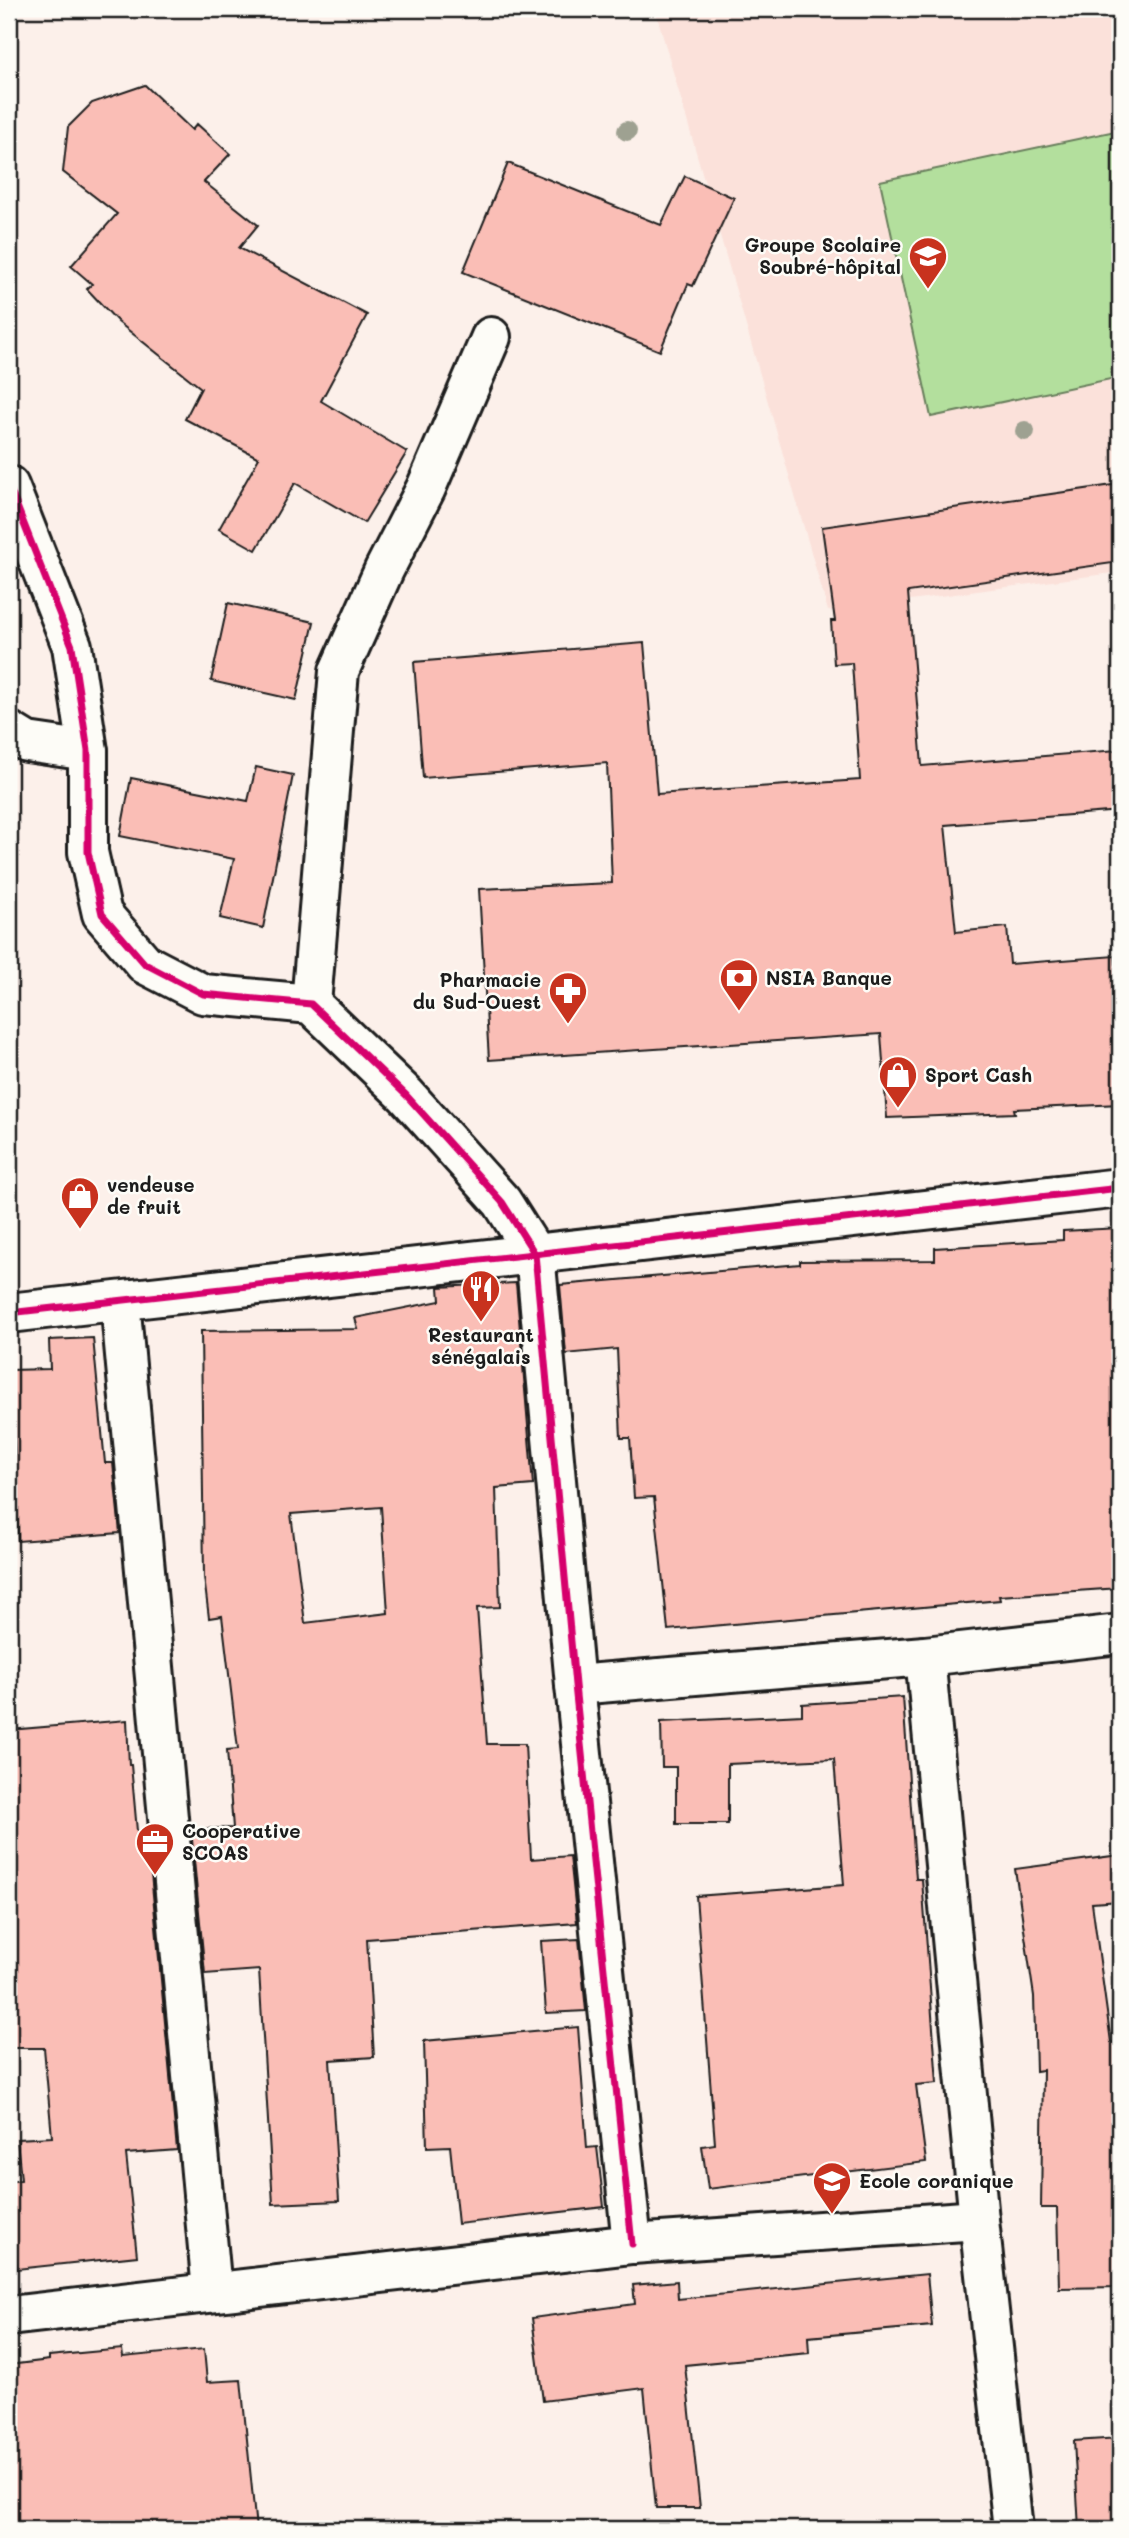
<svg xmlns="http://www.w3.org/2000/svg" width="1129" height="2538" font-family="Mali,sans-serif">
	<rect width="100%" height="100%" fill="#fcf0ea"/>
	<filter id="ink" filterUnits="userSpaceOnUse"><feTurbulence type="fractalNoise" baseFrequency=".0143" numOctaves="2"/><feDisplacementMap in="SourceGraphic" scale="14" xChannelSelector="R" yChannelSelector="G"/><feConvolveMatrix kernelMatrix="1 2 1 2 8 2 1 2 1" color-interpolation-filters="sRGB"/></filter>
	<g filter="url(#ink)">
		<polygon fill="#fbe1da" points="655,9 1120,9 1120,572 828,611"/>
		<polygon fill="#b3df9d" stroke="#687e5c" stroke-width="2" points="1120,130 1120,377 931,417 880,181"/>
		<g fill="#fabeb6" stroke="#1c1c1c" stroke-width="2" fill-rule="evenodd">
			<polygon points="145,85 192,130 197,124 230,154 204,182 258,225 239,248 367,315 321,401 407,452 364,523 295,483 256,550 219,529 259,458 185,419 201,388 118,322 87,289 92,284 71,266 117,214 63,172 68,127 92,103"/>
			<polygon points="508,163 661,225 685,176 734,198 693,286 688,284 660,351 463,272"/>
			<polygon points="1120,484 1120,562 908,592 922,766 1117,750 1120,811 945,825 956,932 1007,927 1010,964 1115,956 1120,1022 1120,1104 1014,1109 1015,1113 887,1118 881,1034 489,1060 479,889 612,883 607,763 423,778 414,662 644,643 657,794 860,780 852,663 834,664 831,621 835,621 822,527"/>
			<polygon points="228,603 314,622 296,700 211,681"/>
			<polygon points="256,767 293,775 263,928 220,918 234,859 120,836 131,778 248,801"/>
			<polygon points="1120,1228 1120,1588 999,1596 1000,1600 668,1630 654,1497 634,1498 630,1438 621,1438 617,1349 566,1354 560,1285 800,1264 800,1261 935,1260 935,1248 1063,1240 1063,1231"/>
			<path d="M516 1283 533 1485 496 1488 500 1607 477 1608 487 1744H525L531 1859 570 1856 577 1923 367 1939 374 2057 330 2060 339 2201 273 2204 259 1970 205 1974 191 1829 233 1828 227 1750 238 1749 222 1616 209 1618 204 1577 201 1331 358 1329 355 1318 440 1301 439 1287ZM381 1507 388 1613 305 1623 291 1514Z"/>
			<polygon points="93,1338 105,1463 113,1463 120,1533 18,1541 14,1419 9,1419 9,1370 50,1369 49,1340"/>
			<polygon points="903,1697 916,1879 922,1879 937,2083 916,2085 926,2162 708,2189 702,2146 715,2144 696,1896 844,1885 834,1759 728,1764 728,1824 676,1824 676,1767 662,1767 661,1722 802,1715 802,1704"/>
			<polygon points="127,1720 129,1765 131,1765 137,1831 147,1831 177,2150 126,2154 137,2256 17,2269 9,2197 9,2182 21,2180 17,2139 52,2137 44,2048 9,2048 9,1730"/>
			<polygon points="1120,1855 1120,1901 1092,1903 1111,2042 1120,2042 1120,2287 1059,2288 1057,2208 1041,2208 1043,2070 1036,2071 1034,1996 1015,1869"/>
			<polygon points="579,1939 586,2011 546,2013 541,1941"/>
			<polygon points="578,2027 587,2148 597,2147 604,2207 458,2224 450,2146 427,2147 424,2041"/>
			<polygon points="927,2274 932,2326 808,2337 809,2353 685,2365 700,2508 656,2508 644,2388 543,2401 532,2318 635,2304 633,2285 677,2281 678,2299"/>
			<polygon points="122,2349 123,2357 204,2349 207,2382 241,2380 256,2529 9,2529 9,2365 49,2360 49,2356"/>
			<polygon points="1120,2438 1120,2529 1079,2529 1074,2441"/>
		</g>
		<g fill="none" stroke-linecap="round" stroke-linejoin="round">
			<g stroke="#1c1c1c" stroke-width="44">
				<g id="street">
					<polyline points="9,486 72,646 88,751 88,852 102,914 145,964 203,994 311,1004 406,1095 502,1202 535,1254 575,1685 632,2244"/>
					<polyline points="9,731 27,742 88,751"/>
					<polyline points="311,1004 339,671 384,570 426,488 491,337"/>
					<polyline points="120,1301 212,2291"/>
					<polyline points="925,1656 979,2220 1013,2529"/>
					<polyline points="575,1685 925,1656 1120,1634"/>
					<polyline points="9,2316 632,2244 979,2220"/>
				</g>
			</g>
			<g stroke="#1c1c1c" stroke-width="44">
				<polyline id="secondary" points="9,1313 1120,1188"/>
			</g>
			<use href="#street" stroke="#fdfcf7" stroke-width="38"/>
			<use href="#secondary" stroke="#fdfcf7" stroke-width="38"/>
			<g stroke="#fdfcf7" stroke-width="11">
				<g id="cycleway">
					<polyline points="9,486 72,646 88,751 88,852 102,914 145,964 203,994 311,1004 406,1095 502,1202 535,1254 575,1685 632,2244"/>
					<polyline points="9,1313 1120,1188"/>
				</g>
			</g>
			<use href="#cycleway" stroke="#d6006c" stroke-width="7"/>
		</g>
		<g fill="#9ea191">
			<circle cx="627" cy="131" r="10"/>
			<circle cx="1025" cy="431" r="10"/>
		</g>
	</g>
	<defs>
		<g id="school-pin" transform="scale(2.0125)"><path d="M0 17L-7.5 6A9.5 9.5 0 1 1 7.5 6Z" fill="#c8321e" stroke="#fdfcf7"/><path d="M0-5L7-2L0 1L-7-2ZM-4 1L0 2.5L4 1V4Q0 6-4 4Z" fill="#fff"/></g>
		<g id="bank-pin" transform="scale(2.0125)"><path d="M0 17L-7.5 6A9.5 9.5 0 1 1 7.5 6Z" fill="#c8321e" stroke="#fdfcf7"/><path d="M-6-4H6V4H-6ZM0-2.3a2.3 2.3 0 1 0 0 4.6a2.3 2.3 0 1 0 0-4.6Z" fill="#fff"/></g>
		<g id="pharmacy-pin" transform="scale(2.0125)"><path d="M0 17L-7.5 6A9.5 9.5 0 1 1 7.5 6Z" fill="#c8321e" stroke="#fdfcf7"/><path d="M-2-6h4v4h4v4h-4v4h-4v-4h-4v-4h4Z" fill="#fff"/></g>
		<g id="shop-pin" transform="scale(2.0125)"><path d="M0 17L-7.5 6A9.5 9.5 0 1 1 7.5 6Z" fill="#c8321e" stroke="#fdfcf7"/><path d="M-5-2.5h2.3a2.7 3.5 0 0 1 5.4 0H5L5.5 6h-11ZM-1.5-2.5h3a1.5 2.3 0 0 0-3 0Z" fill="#fff"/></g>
		<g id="restaurant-pin" transform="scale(2.0125)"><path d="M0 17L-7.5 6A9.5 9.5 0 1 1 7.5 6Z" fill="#c8321e" stroke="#fdfcf7"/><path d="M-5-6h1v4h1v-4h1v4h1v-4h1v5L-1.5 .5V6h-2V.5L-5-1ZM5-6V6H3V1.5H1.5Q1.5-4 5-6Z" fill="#fff"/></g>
		<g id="office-pin" transform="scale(2.0125)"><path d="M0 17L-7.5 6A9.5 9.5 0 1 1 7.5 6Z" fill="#c8321e" stroke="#fdfcf7"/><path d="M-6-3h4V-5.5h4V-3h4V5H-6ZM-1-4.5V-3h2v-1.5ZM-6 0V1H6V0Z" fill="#fff"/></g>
	</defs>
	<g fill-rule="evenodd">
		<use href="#school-pin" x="928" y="256"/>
		<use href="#bank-pin" x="739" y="978"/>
		<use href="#pharmacy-pin" x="568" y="991"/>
		<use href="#shop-pin" x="898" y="1075"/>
		<use href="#shop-pin" x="80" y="1196"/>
		<use href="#restaurant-pin" x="481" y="1289"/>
		<use href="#office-pin" x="155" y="1842"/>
		<use href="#school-pin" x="832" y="2181"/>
	</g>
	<g text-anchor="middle" stroke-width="5" stroke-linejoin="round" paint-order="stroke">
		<g font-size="19" font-weight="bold" fill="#1c1c1c" stroke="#fdfcf7" text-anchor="start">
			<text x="901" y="252" text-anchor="end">Groupe Scolaire<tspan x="901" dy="22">Soubré-hôpital</tspan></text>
			<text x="766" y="985">NSIA Banque</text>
			<text x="541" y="987" text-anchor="end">Pharmacie<tspan x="541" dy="22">du Sud-Ouest</tspan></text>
			<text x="925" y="1082">Sport Cash</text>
			<text x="107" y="1192">vendeuse<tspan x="107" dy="22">de fruit</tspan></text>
			<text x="481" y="1342" text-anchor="middle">Restaurant<tspan x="481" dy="22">sénégalais</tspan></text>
			<text x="182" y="1838">Cooperative<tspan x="182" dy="22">SCOAS</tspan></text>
			<text x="859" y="2188">Ecole coranique</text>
		</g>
	</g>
	<rect width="1129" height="2538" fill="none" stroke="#fdfcf7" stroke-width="35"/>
	<rect x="18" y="18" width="1094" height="2503" fill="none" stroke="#1c1c1c" stroke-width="2.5" filter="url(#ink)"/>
</svg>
